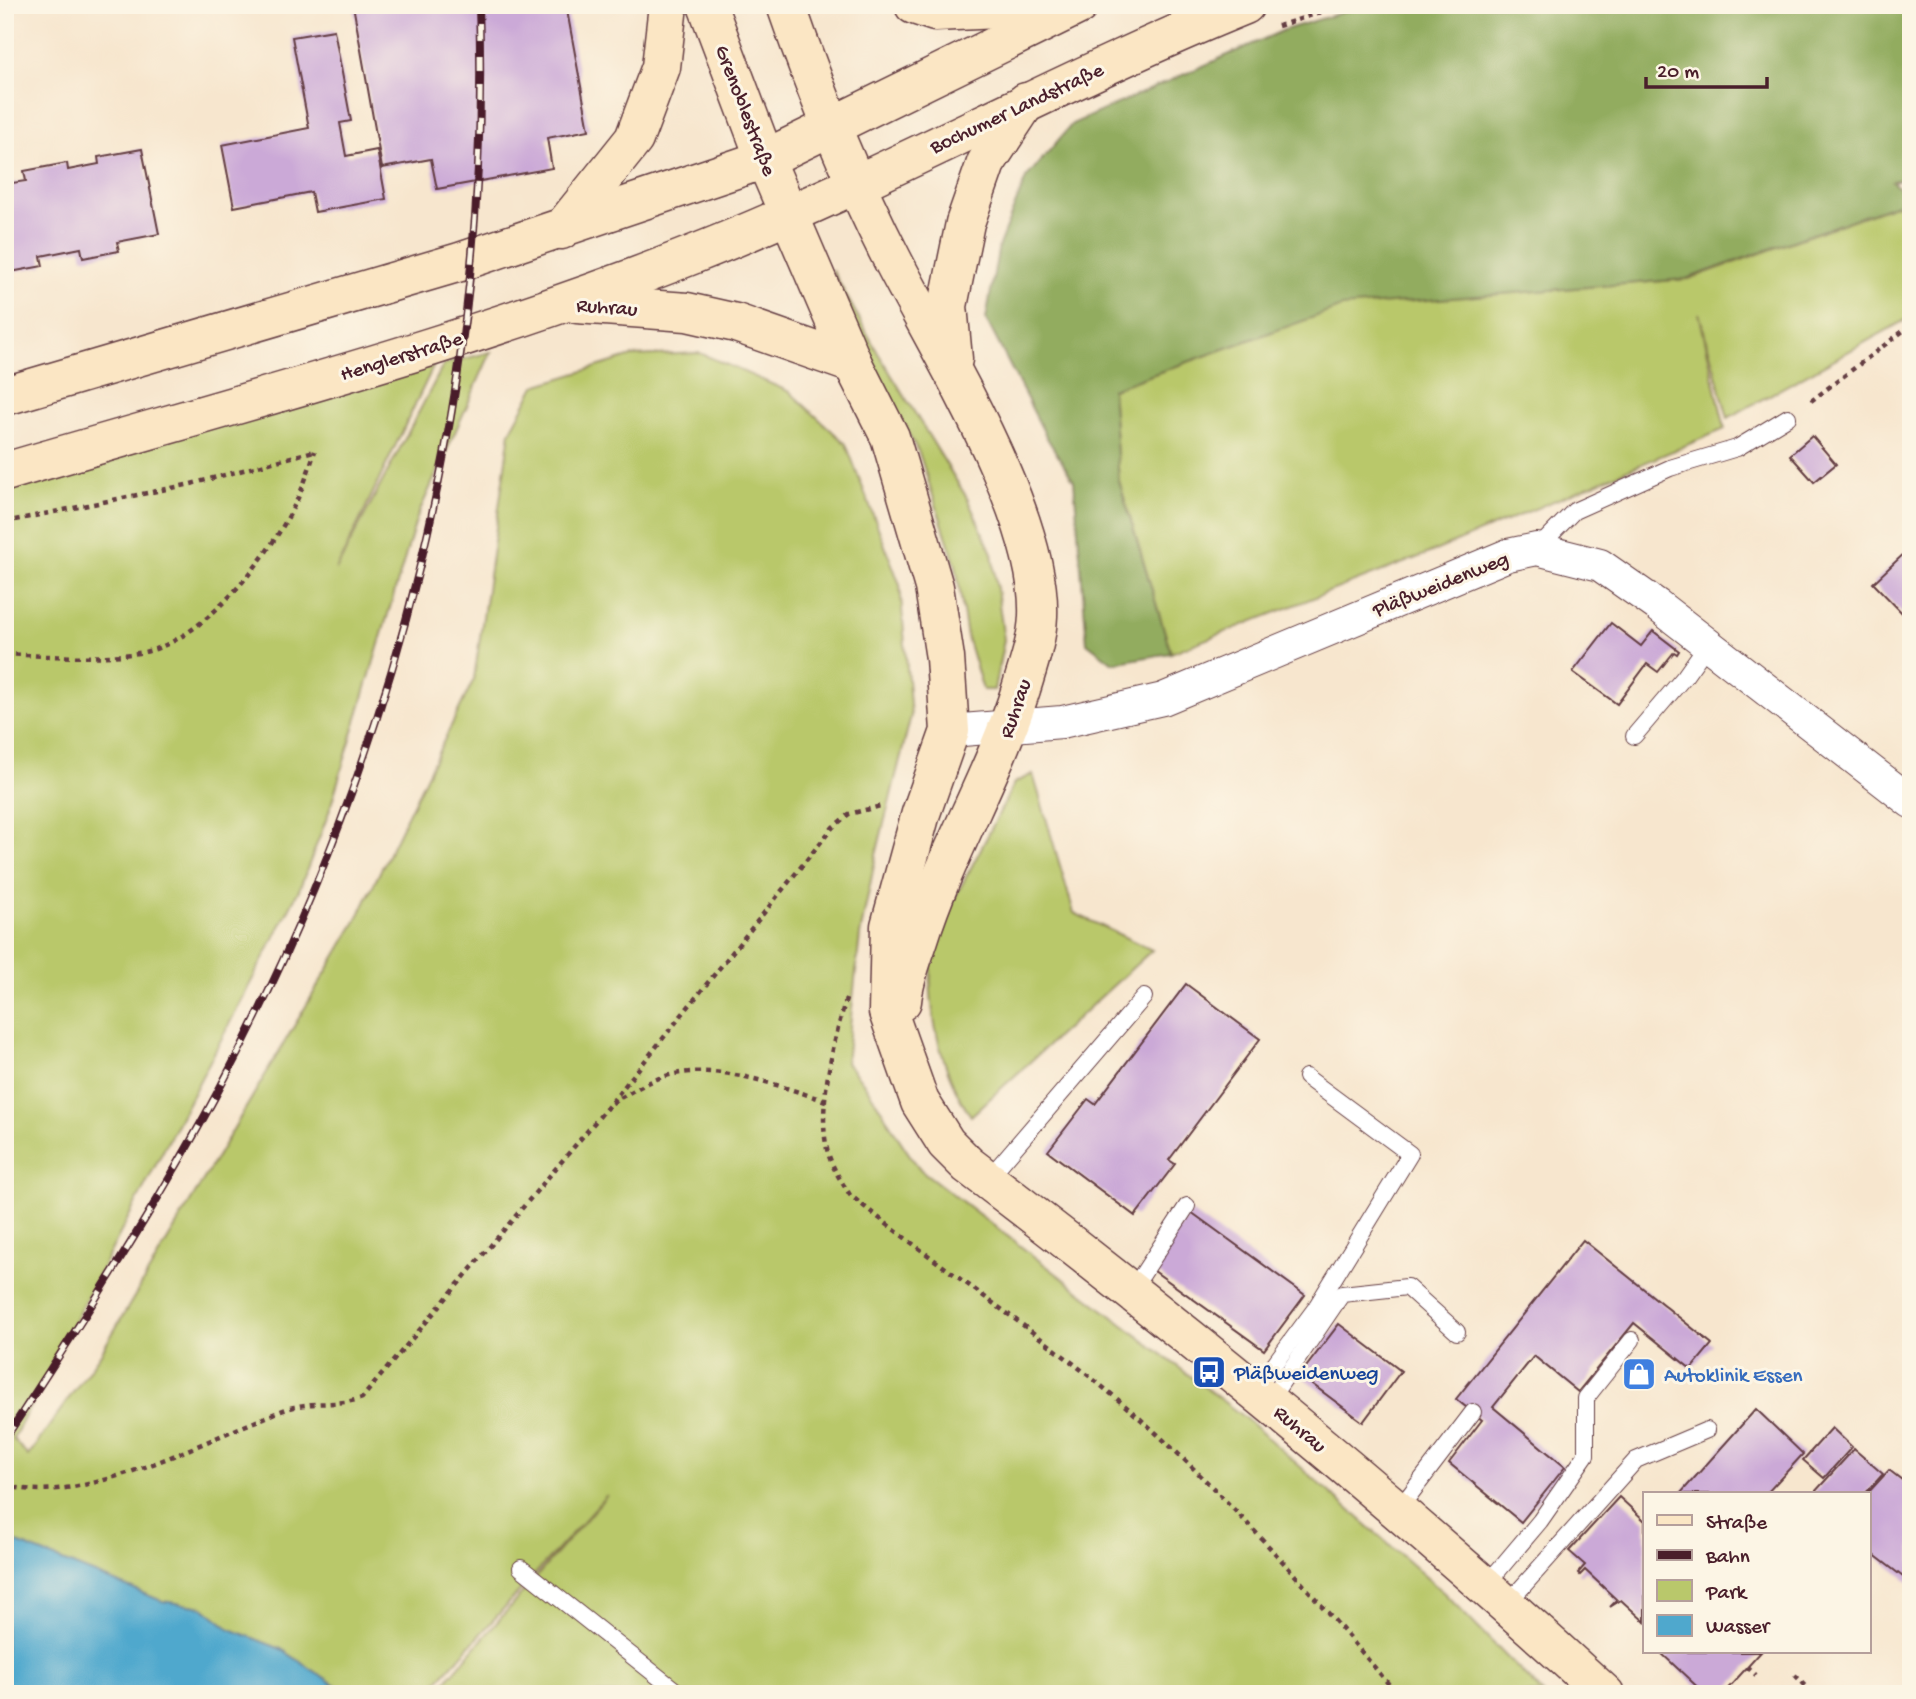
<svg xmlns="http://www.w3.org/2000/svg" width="1916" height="1699" font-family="'Gochi Hand',sans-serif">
	<rect width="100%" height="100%" fill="#fcf5e5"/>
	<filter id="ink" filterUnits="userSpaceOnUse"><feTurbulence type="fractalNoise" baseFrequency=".0143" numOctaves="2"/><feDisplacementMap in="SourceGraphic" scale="14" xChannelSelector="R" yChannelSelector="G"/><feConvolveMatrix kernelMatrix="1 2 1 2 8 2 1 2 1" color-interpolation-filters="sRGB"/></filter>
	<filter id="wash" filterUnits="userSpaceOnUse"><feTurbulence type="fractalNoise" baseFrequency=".00686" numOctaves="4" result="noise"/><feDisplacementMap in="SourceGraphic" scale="28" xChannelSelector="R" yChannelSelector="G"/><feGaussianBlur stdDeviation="1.57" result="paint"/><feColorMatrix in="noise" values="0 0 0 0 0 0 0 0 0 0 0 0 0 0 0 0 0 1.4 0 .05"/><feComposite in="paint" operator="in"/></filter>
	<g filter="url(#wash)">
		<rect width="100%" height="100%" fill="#f7e6ce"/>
		<g fill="#b9c86b" stroke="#82744b" stroke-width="2">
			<polygon points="1911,199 1911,317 1728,418 1699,313 1725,429 1437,550 1171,653 1119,481 1112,389 1344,306 1689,279"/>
			<polygon points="832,270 878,353 967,498 992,553 1004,640 994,690 983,690 967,637 956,566 919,453 868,361"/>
			<path d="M491 352 417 517 328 815 299 890 13 1439 28 1456 101 1353 355 923 474 679 510 432 535 386 632 356 700 353 790 392 846 444 900 585 911 716 876 855 860 935 846 1063C877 1094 893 1136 921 1170L1245 1418 1444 1593 1543 1694H444L440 1688 607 1495 434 1685 439 1694H349L281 1649 230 1629 203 1607 162 1601 5 1538V480L434 365 336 570 444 364Z"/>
			<path d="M1033 774 1074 913 1152 950 971 1116C938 1070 918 981 940 926 946 910 957 894 965 879 982 847 999 815 1014 783Z"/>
		</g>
		<polygon fill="#92ac5f" stroke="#6e6645" stroke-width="2" points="1367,5 1911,5 1911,178 1892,181 1911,199 1686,279 1342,307 1112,389 1119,481 1171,653 1113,663 1087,643 1074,481 1047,438 986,319 999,245 1026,178 1072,124 1284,30"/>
		<polygon fill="#4fa8cd" stroke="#4c647c" stroke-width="2" points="5,1538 162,1601 203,1607 230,1629 281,1649 349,1694 5,1694"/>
		<g id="blocks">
			<g fill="#cba9d7">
				<polygon points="353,5 566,5 589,130 547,138 552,168 437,189 431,159 382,168"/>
				<polygon points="334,30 351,121 340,123 346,156 377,150 386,199 315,212 311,192 234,207 222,145 309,128 292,37"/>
				<polygon points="142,149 159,234 117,242 119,251 83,258 81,248 41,256 43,266 5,273 5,184 26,181 24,171 67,163 68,170 99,164 98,157"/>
				<polygon points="1812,436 1836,464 1814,482 1790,455"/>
				<polygon points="1911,547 1911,618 1909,620 1873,583"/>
				<polygon points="1611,623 1641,646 1653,631 1679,651 1677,654 1674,652 1658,672 1647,664 1617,704 1573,672"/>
				<polygon points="1186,984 1260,1039 1169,1160 1175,1164 1135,1216 1048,1151 1088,1099 1095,1104"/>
				<polygon points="1191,1212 1305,1295 1264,1350 1150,1268"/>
				<polygon points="1583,1240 1712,1344 1691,1369 1634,1323 1578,1392 1534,1356 1493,1407 1565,1467 1521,1522 1449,1463 1482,1420 1456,1399"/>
				<polygon points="1339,1324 1401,1371 1363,1422 1300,1375"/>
				<polygon points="1756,1409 1803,1454 1766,1494 1680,1494"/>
				<polygon points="1832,1428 1852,1447 1824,1478 1803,1460"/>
				<polygon points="1854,1449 1883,1474 1865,1494 1813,1494"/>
				<polygon points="1889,1470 1911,1487 1911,1583 1869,1551 1867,1494"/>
				<polygon points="1619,1497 1645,1521 1645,1622 1621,1600 1610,1607 1617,1600 1585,1570 1580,1575 1578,1573 1585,1565 1569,1551"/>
				<polygon points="1660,1652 1761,1652 1723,1694 1705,1694"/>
			</g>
		</g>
	</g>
	<g filter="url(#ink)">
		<use href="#blocks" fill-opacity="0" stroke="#643d43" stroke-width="2"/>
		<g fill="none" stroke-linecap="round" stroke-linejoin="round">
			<g stroke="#643d43" stroke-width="18">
				<g id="lane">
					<polyline points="1537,549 1574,511 1670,468 1737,448 1788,417"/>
					<polyline points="1634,736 1685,676 1707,645"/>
					<polyline points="987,1180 1144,997"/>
					<polyline points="1131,1292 1187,1206"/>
					<polyline points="1255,1390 1315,1309 1410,1154 1306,1077"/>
					<polyline points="1269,1401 1342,1294 1407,1287 1457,1332"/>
					<polyline points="1399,1509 1473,1412"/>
					<polyline points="521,1568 680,1694"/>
					<polyline points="1486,1585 1540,1521 1586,1455 1586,1398 1632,1340"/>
					<polyline points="1507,1604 1636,1460 1707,1430"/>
				</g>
			</g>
			<g stroke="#643d43" stroke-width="34">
				<polyline id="street" points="950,731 1062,722 1163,699 1508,555 1537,549 1600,565 1657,605 1911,802"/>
			</g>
			<g stroke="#643d43" stroke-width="41">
				<g id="secondary">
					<path d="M707 5 765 159 853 364 890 437 934 587 945 658 950 731 921 813 890 926 888 1012 920 1102 946 1143 968 1165C1188 1332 1401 1507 1605 1694"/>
					<path d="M786 5C816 92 850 177 892 259 939 351 1042 514 1038 616 1037 641 1028 666 1021 689 994 775 946 853 919 939 912 960 904 980 902 1001"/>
					<polyline points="914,5 935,12 1065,6"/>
					<polyline points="561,230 634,139 661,67 668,5"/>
					<polyline points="577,304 687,312 736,323 853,364"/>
					<polyline points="953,359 948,306 965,223 986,163 1026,102"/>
					<polyline points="5,396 460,262 765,159 1079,5"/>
					<path d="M5 472C235 404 469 344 692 255 880 181 1058 81 1245 5"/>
				</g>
			</g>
			<g stroke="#643d43" stroke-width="4.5" stroke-dasharray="5 5" stroke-linecap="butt">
				<polyline points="1278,26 1344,5"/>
				<polyline points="1811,401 1911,325"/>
				<polyline points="5,522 191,484 314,451"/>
				<path d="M5 654C51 656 99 660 144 652 204 640 268 558 294 506 303 489 309 469 315 451"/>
				<path d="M846 999C834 1040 816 1110 828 1153 833 1169 841 1181 850 1195 950 1276 1061 1346 1156 1433 1244 1514 1320 1602 1397 1694"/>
				<path d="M612 1103C629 1093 646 1082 666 1076 717 1062 777 1085 826 1101"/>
				<path d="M5 1485C76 1507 186 1449 254 1422 267 1417 281 1410 294 1407 317 1401 339 1406 362 1398L611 1103 833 827 849 814 881 806"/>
				<polyline points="1747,1667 1756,1675"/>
				<polyline points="1795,1675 1814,1694"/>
			</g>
			<use href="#lane" stroke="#fff" stroke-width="16"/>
			<use href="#street" stroke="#fff" stroke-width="32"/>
			<use href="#secondary" stroke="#fbe6c4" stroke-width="38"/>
			<g stroke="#4a1f2b" stroke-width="8">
				<path id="rail" d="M5 1439C78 1327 152 1214 215 1097 395 763 492 384 479 5"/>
			</g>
			<use href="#rail" stroke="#fcf5e5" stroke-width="5" stroke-dasharray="16" stroke-linecap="butt"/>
		</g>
	</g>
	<defs>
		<g id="bus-square" transform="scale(1.75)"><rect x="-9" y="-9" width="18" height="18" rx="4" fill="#1a4fb4" stroke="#fcf5e5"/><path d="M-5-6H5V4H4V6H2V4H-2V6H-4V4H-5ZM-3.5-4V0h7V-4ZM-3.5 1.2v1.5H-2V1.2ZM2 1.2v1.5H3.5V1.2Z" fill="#fff"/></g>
		<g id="shop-square" transform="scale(1.75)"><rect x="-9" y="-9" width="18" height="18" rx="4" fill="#3f7fe0" stroke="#fcf5e5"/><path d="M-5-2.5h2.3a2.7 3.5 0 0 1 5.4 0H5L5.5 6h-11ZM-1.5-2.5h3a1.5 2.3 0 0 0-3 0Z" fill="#fff"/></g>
	</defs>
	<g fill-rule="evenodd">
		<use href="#bus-square" x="1209" y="1372"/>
		<use href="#shop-square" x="1639" y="1374"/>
	</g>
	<g text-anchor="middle" stroke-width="6" stroke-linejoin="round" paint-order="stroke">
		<g font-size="21" fill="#4a1f2b" stroke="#fcf5e5">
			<text transform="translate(1016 107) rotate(-25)" y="7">Bochumer Landstraße</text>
			<text transform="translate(747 110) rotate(69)" y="7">Grenoblestraße</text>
			<text transform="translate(607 306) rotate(4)" y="7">Ruhrau</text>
			<text transform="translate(401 355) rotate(-17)" y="7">Henglerstraße</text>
			<text transform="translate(1440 583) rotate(-22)" y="7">Pläßweidenweg</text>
			<text transform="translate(1014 708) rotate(-71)" y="7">Ruhrau</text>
			<text transform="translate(1301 1428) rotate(40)" y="7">Ruhrau</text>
		</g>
		<g font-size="21" fill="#164399" stroke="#fcf5e5" text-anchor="start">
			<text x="1234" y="1379">Pläßweidenweg</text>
		</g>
		<g font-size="21" fill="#366cbe" stroke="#fcf5e5" text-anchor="start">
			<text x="1664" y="1381">Autoklinik Essen</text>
		</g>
	</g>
	<rect width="1916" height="1699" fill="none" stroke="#fcf5e5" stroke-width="28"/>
	<rect x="1643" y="1492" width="228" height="161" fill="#fcf5e5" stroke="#b59f9b" stroke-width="2"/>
	<rect x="1657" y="1515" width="35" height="10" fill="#fbe6c4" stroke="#b59f9b" stroke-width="2"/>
	<text x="1706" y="1528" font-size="21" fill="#4a1f2b">Straße</text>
	<rect x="1657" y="1550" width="35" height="10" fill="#4a1f2b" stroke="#b59f9b" stroke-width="2"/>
	<text x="1706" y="1562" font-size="21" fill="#4a1f2b">Bahn</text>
	<rect x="1657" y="1580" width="35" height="21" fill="#b9c86b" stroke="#b59f9b" stroke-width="2"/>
	<text x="1706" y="1598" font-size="21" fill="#4a1f2b">Park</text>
	<rect x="1657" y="1615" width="35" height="21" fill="#4fa8cd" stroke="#b59f9b" stroke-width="2"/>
	<text x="1706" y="1632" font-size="21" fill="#4a1f2b">Wasser</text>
	<path d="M1646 77v10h121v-10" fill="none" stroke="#4a1f2b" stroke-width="3.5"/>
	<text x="1657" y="77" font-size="21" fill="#4a1f2b" stroke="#fcf5e5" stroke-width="5" paint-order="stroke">20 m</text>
</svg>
